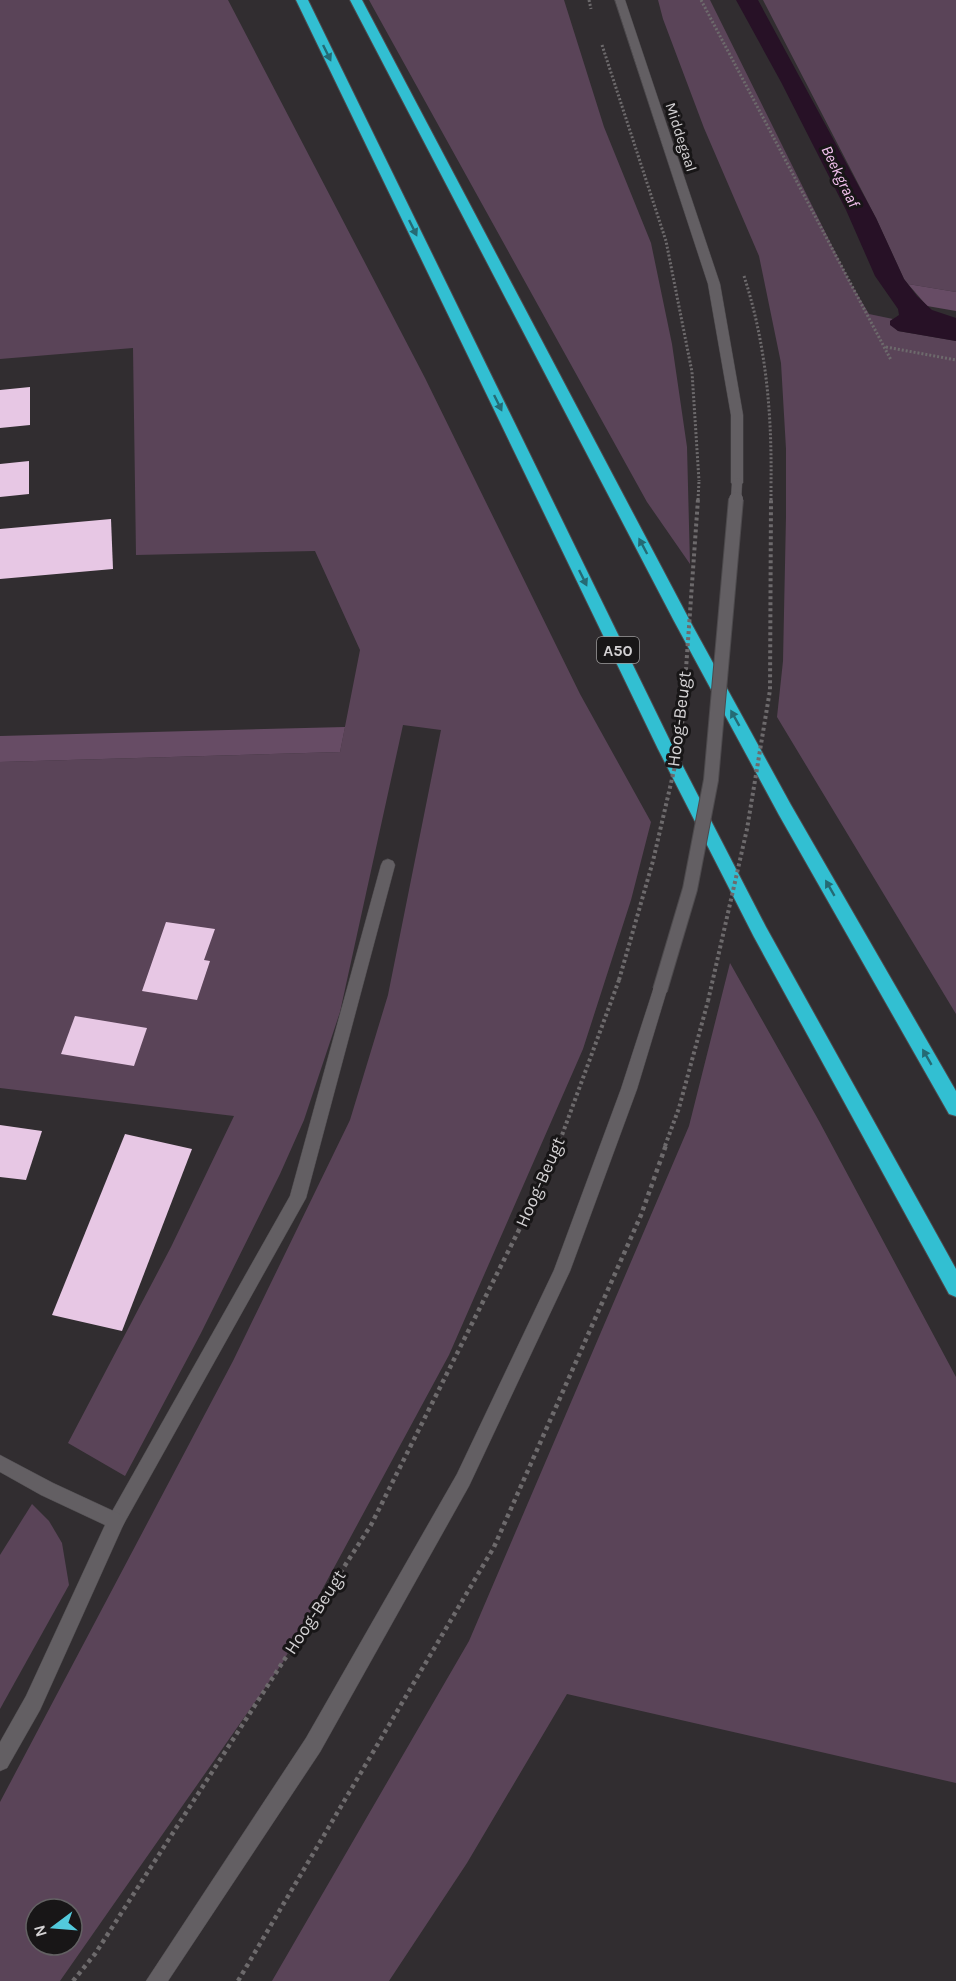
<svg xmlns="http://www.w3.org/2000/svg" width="956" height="1981" font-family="Karla,sans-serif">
	<rect width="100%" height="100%" fill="#312d30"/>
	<g fill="#5a4458" fill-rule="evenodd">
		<path d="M0 0H228L425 378 580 694 651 822 631 900 583 1049 449 1355 283 1662 60 1981H0V1802L233 1361 350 1120 388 995 441 730 403 725 340 1012 304 1120 280 1174 201 1333 125 1476 68 1443 171 1247 234 1116 0 1088V762L340 752 360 650 315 551 136 555 133 348 0 359ZM36 1909H72V1945H36Z"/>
		<polygon points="369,0 564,0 604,127 651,243 672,344 687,447 690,564 647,502"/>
		<polygon points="658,0 710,0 849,280 869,314 893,319 890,321 898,331 956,341 956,1014 777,717 783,661 786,516 786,449 781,363 759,256 704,128 663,19"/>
		<polygon points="763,0 956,0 956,292 908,284 904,279 876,218"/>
		<polygon points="730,963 819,1121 956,1377 956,1783 567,1694 467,1863 389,1981 272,1981 469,1641 689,1126"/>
		<polygon points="32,1504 49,1521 62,1543 69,1585 0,1709 0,1555"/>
	</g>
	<g fill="#674c65">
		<polygon points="908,284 956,292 956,311 927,306"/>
		<polygon points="345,727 340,752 0,762 0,736"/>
	</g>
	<polygon fill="#271126" points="736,0 758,0 876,218 904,279 917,296 932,310 956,318 956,341 898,331 890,325 890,321 899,315 898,309 875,276 846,210 781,82"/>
	<g fill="#e7c7e4">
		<polygon points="30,387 30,425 0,428 0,390"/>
		<polygon points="29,461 29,494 0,497 0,464"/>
		<polygon points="111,519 113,569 0,579 0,529"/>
		<polygon points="166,922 215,929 204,960 210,961 197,1000 142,991"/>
		<polygon points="75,1016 147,1028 134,1066 61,1054"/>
		<polygon points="0,1125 42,1131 26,1180 0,1177"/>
		<polygon points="125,1134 192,1149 122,1331 52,1315"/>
	</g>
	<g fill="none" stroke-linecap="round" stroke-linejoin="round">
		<g stroke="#4d4a4d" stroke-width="1">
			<polygon id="lane" points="388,859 393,861 395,865 306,1198 122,1527 116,1530 110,1527 107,1521 110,1515 290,1196 381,865 383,861"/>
		</g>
		<g stroke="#4d4a4d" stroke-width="1">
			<polygon id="street" points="0,1455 53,1483 122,1515 125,1521 40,1710 7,1768 0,1771 0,1742 26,1696 105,1525 41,1495 0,1472"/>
		</g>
		<g stroke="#4d4a4d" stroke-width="1">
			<g id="secondary">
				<polygon points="615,0 625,0 720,284 743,415 743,483 737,487 731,483 731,415 708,284"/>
				<polygon points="660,984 665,986 667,990 637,1089 570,1271 469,1486 320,1752 168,1981 146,1981 306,1738 457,1474 554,1270 621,1089 653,990 655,986"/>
			</g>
		</g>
		<g stroke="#4d4a4d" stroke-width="2">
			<g id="highway">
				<polygon points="296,0 308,0 674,749 766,927 956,1269 956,1297 949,1294 754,937 658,749"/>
				<polygon points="350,0 362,0 690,621 791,805 956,1091 956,1116 949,1114 779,815 674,621"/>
			</g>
		</g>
		<g stroke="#6d6a6c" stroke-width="3" stroke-dasharray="2 2" stroke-linecap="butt">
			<polyline points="589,0 591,9"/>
			<polyline points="701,0 891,360"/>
			<polyline points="602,45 666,241 692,372 699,481"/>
			<path d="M744 276C766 344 772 413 771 484"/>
			<polyline points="886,347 956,360"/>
		</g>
		<g stroke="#6d6a6c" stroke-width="4" stroke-dasharray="3 3" stroke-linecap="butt">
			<polyline points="558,1146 619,980"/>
			<polyline points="665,1146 679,1108 708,1001"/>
		</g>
		<g stroke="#6d6a6c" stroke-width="4.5" stroke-dasharray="4 4" stroke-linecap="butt">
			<polyline points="73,1981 95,1954 371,1525 549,1170 558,1145"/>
			<polyline points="238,1981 494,1547 641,1215 666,1145"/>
		</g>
		<use href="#lane" fill="#635f63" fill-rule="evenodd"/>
		<use href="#street" fill="#635f63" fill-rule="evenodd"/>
		<use href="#secondary" fill="#635f63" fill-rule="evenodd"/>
		<use href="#highway" fill="#32bfd2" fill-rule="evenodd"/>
		<g stroke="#4d4a4d" stroke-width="11" stroke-linecap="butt">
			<polyline id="secondary-bridge-far1" points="736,500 737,483"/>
		</g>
		<g stroke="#4d4a4d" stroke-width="16" stroke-linecap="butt">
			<polyline id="secondary-bridge" points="660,990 690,889 711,780 736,499"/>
		</g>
		<g stroke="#6d6a6c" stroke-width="3" stroke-dasharray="2 2" stroke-linecap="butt">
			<polyline points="698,500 699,481"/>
			<polyline points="771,500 771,484"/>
		</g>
		<g stroke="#6d6a6c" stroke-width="4" stroke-dasharray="3 3" stroke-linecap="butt">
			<polyline points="619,980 653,861 681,740 698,499"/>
			<polyline points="708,1001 747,829 770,690 771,499"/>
		</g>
		<use href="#secondary-bridge-far1" stroke="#635f63" stroke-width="10"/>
		<use href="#secondary-bridge" stroke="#635f63" stroke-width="14"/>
	</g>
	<defs><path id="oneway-solid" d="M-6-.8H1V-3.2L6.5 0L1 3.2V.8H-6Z" transform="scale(1.5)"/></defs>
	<g fill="#256a74">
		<use href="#oneway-solid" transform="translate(327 53) rotate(64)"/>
		<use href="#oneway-solid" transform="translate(413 228) rotate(64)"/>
		<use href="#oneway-solid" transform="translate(498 403) rotate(64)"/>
		<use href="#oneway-solid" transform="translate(643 546) rotate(-118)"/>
		<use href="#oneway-solid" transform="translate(583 578) rotate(64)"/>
		<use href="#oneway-solid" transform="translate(735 718) rotate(-119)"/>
		<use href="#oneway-solid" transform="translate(830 888) rotate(-120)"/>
		<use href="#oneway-solid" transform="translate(927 1057) rotate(-120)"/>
	</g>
	<g text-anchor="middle" stroke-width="6" stroke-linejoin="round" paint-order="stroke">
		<g font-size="15" fill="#d4d2d4" stroke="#181617">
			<text transform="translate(681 137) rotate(72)" y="5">Middegaal</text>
		</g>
		<g font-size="16" font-style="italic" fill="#f4c3f0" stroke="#181617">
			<text transform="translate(841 176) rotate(64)" y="6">Beekgraaf</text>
		</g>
		<rect fill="#181617" stroke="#9c9a9b" stroke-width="1.5" x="597" y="637" width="42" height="26" rx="4.5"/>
		<g font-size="16" font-weight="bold" fill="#d4d2d4">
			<text x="618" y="656">A50</text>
		</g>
		<g font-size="18" fill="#d4d2d4" stroke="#181617">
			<text transform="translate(679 719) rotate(-83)" y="6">Hoog-Beugt</text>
			<text transform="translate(540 1182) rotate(-66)" y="6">Hoog-Beugt</text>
			<text transform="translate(315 1612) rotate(-57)" y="6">Hoog-Beugt</text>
		</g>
	</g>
	<g transform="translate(54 1927) rotate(254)"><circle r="28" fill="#181617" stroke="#636163" stroke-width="1.5"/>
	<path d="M0-4.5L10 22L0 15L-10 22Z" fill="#53cadc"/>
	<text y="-9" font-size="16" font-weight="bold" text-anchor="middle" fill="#d4d2d4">N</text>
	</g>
</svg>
